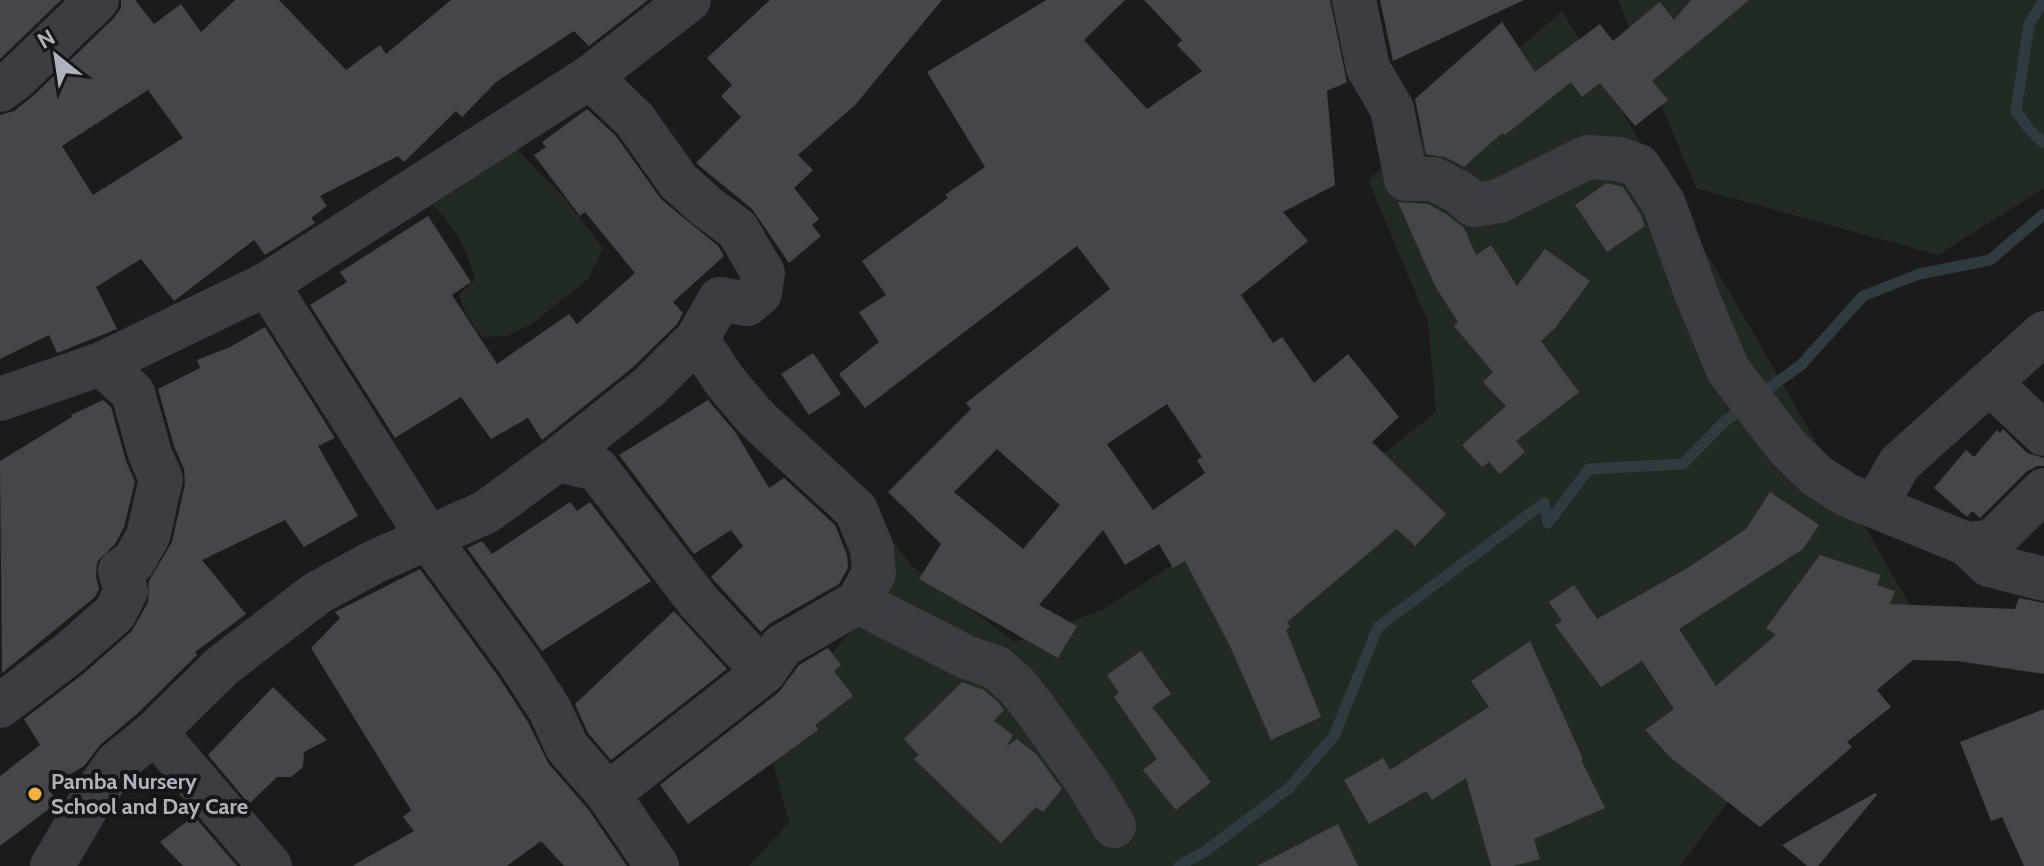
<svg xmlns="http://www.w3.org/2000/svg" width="2044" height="866" font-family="Cabin,sans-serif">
	<rect width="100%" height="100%" fill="#1b1b1d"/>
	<g fill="#222b23">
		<polygon points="1618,0 2044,0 2044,188 1938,255 1696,188"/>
		<polygon points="1562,11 1729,291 1918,619 1833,661 1680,866 749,866 789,822 765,736 892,580 860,500 912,566 1015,642 1102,610 1249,516 1362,471 1436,412 1428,322 1368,180"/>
		<path d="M509 141 565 199 603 248 588 279 533 323 507 336 483 337 467 316 459 294 475 280C464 241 454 227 427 198Z"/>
	</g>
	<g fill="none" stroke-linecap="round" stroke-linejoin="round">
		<g stroke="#303a41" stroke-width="11">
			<polyline points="2044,0 2029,24 2016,111 2030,130 2044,143"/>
			<polyline points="1759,395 1801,365 1863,296 1919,274 1990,260 2044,214"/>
			<polyline points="1179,866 1207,850 1289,788 1334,736 1378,627 1544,503 1548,523 1589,469 1683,464 1724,422 1746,406"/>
		</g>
	</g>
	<g fill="#45464a" fill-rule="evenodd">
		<polygon points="0,0 61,0 0,59"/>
		<path d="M121 0H135L154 24 181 4 201 32 235 0H279L346 70 380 45 386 54 451 0H648L589 46 574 31 496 82 462 117 456 111 404 162 398 156 320 196 327 206 311 218 315 223 265 255 254 240 174 301 141 259 96 287 117 329 57 353 49 335 0 359V115L14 111 32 97 114 18 121 8ZM148 90 183 138 93 195 62 146Z"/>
		<polygon points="770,0 942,0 856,104 798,155 813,170 794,188 819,219 812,225 821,236 789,263 752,209 696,163 741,117 721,96 732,85 707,58"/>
		<path d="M1046 0H1125L1084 40 1147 109 1202 71 1177 45 1182 40 1144 0H1330L1347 82 1327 91 1335 185 1283 212 1308 241 1241 295 1273 343 1282 337 1314 383 1348 354 1399 417 1372 442 1446 514 1415 546 1397 529 1287 622 1290 627 1286 630 1321 717 1271 740 1230 646 1185 561 1173 568 1159 544 1125 565 1103 530 1039 605 1077 626 1058 658 919 579 941 544 888 492 971 409 966 403 1110 289 1077 246 865 408 839 374 879 342 859 312 886 295 862 261 948 198 945 195 985 167 927 72ZM1167 404 1202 457 1197 460 1205 473 1153 510 1107 444ZM997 449 1060 505 1023 549 954 492Z"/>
		<polygon points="1380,0 1524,0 1393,61"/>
		<polygon points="1691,0 1749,0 1652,81 1668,100 1635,126 1600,83 1582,97 1571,82 1505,135 1502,133 1464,167 1445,157 1426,154 1415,99 1502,22 1535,72 1600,24 1613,41 1660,2 1674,20"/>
		<polygon points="587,109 616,136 661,199 718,246 724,256 673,302 683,313 677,324 632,368 542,440 528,418 491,439 461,397 395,438 310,305 347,282 340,272 428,216 471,282 452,295 497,364 569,314 577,324 635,273 585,212 580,216 534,155 546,147 542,142"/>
		<polygon points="1607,183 1623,187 1641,215 1645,226 1607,252 1575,205"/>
		<polygon points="1398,202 1428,204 1446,214 1464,228 1476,255 1491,245 1517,286 1545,249 1590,281 1555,328 1541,341 1579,392 1516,441 1525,452 1500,474 1489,462 1482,467 1462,445 1506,406 1483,382 1493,372 1454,326 1458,322 1435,286"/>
		<polygon points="265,327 335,438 318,446 358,516 304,547 285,520 202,560 246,614 195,652 197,655 138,713 100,745 84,766 48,788 58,802 0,846 0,776 40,745 24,719 83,674 132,631 148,602 149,581 172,542 185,484 184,469 174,446 158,389 200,368 197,360 230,347"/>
		<polygon points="813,353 841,394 809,415 781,374"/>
		<polygon points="103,400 111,407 126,461 135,482 124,527 115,544 97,562 96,577 99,589 95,597 2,673 0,461 72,417 71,415"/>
		<polygon points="708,400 736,433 769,488 784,478 835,525 847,555 848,568 839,584 769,624 761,632 711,577 743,546 731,530 694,554 619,455"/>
		<polygon points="2003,429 2027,453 2044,458 2044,466 2037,466 2026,472 1980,518 1972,511 1967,517 1934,488 1966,450 1974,457 1997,430 2000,433"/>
		<polygon points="1770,492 1819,525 1803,549 1679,629 1716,686 1776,635 1766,628 1820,555 1881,575 1877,585 1895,591 1890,604 2015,609 2019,598 2044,603 2044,674 1957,661 1913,660 1877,690 1891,707 1847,742 1852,747 1760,827 1671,758 1645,730 1674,709 1642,661 1601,687 1555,625 1562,621 1549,602 1574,585 1597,619 1686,569 1746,529"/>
		<polygon points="570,502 577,511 590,502 651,581 542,651 467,548 482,541 492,554"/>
		<polygon points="420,569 498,676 528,722 548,763 588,809 627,866 564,866 541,841 507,866 352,866 414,831 403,817 411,810 311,648 340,618 335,612"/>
		<polygon points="674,611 727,669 611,760 588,733 575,704"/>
		<polygon points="1530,641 1583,759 1581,760 1605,808 1534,839 1540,859 1513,866 1491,866 1466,778 1432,800 1426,791 1369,824 1344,780 1383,758 1390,770 1489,707 1471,681"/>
		<polygon points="828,648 841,665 834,671 853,696 815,725 818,730 688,824 660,785 779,692 799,665"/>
		<polygon points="1141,651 1171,694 1152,707 1211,782 1176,810 1143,770 1157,759 1114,697 1119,693 1107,675"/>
		<polygon points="962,682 984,690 998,702 1004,710 994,721 1013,735 1007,746 1017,739 1036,754 1062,789 1043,812 1036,807 1001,843 914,759 919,755 904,739"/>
		<polygon points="273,687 327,740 304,752 303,767 291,777 277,777 249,804 208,755"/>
		<polygon points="2044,709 2044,866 2024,866 2002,817 1991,821 1960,742"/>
		<polygon points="1875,793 1877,795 1818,866 1807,866 1782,845"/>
		<polygon points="194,816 237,866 183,866 160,842"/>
		<polygon points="1338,824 1358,866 1257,866"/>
	</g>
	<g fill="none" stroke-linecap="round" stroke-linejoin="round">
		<g stroke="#3c3d42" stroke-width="44">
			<polyline points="1354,0 1368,68 1392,109 1406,179 1434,179 1460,193 1474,205 1499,201 1588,157 1619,159 1639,166 1664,204 1696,293 1728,370 1788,448 1817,476 1847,495 1967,544 1989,565 2044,579"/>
			<polyline points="0,90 15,79 97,0"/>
			<polyline points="267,284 429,539 519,662 550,710 567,747 608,794 657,866"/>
			<polyline points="1990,383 2044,434"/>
			<polyline points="0,399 101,364 267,284 590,77 689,0"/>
			<polyline points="557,460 597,469 698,601 764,672"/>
			<polyline points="1876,505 1899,464 2044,333"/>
			<polyline points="1967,544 1989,542 1999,535 2044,490"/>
			<polyline points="858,602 966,657 997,668 1016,685 1036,710 1088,783 1114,826"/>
			<polyline points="0,706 68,654 115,613 126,591 120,571 134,561 148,536 161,479 150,454 133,393 101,364"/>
			<polyline points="155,732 270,866"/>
			<polyline points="608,794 764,672 782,646 858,602 874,573 872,549 856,510 756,418 724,380 697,339"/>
			<polyline points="52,866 93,797 116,764 155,732 221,667 317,593 374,562 486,512 557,460 649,387 697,339 720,299 747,304 760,293 763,273 737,229 707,207 678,181 635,120 590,77"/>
		</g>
	</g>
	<circle fill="#f0b13f" stroke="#161618" stroke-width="3" cx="35" cy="794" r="8"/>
	<g text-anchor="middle" stroke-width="8" stroke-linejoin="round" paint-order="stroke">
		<g font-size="22" font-weight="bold" fill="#adb2bc" stroke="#161618" text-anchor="start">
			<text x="51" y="789">Pamba Nursery<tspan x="51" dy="25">School and Day Care</tspan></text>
		</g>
	</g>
	<g transform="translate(56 56) rotate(330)" stroke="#161618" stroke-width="6" paint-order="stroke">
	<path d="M0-6L14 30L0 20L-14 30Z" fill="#adb2bc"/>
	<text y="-12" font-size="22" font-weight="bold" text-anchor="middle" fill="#adb2bc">N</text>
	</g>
</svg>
